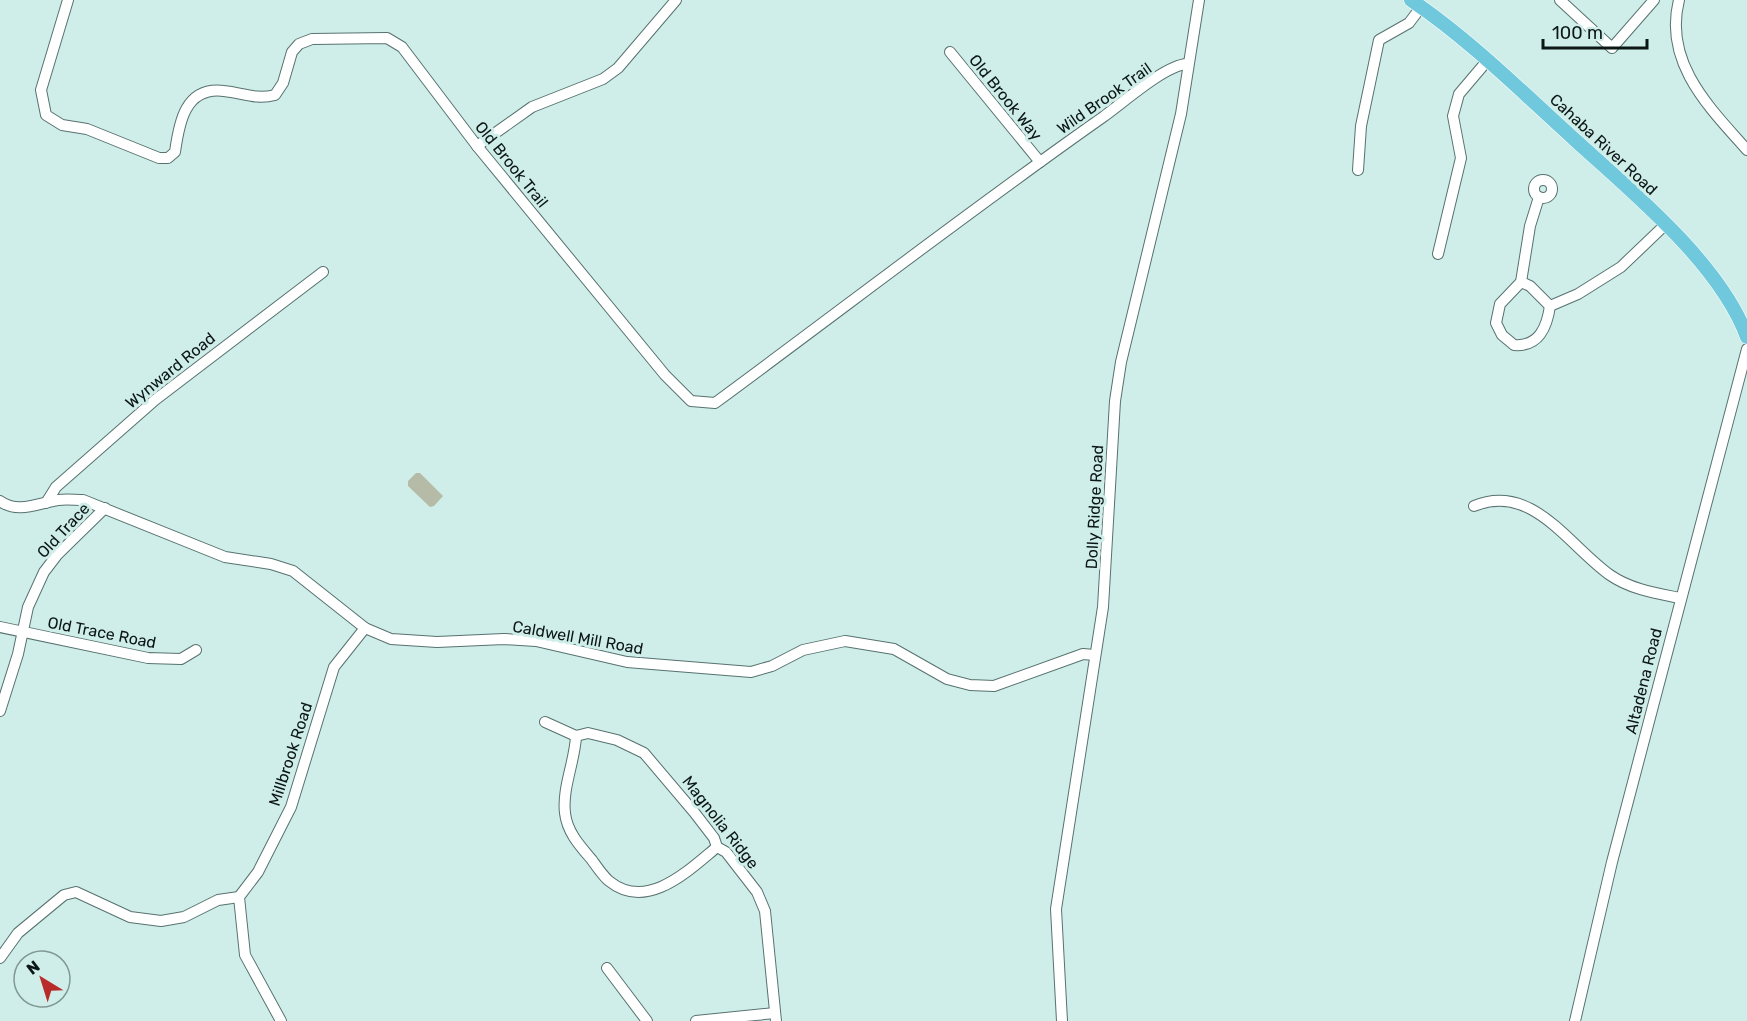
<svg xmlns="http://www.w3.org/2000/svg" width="1747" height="1021" font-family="Rubik,sans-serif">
	<rect width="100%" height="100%" fill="#cfeee9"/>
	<polygon fill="#b5bba7" points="416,473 420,473 443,496 434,506 430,507 408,486 408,481"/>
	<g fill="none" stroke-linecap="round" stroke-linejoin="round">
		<g stroke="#57726f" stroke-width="12">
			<g id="minor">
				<path d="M68 0 41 90 46 115 62 125 87 129 159 158H168L175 152C179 123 185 86 224 91 243 93 256 100 275 95L283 83 292 52 299 44 312 39 387 38 402 47 477 146 665 375 691 401 715 403C844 308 972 209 1103 117 1123 103 1165 65 1187 64"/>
				<polyline points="1560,0 1612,48 1654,0"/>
				<path d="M1679 0C1663 63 1710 108 1747 150"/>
				<polyline points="950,52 1040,162"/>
				<polyline points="477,146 532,107 603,79 618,68 676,0"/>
				<polyline points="1358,170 1361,126 1379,40 1409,23 1421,7"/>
				<circle cx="1543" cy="189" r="9"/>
				<path d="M1539 197 1530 226 1521 282 1500 304 1496 323 1502 335 1514 345C1539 347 1547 327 1550 306L1578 294 1621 267 1666 224"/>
				<polyline points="1438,254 1461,158 1453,116 1459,94 1487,61"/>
				<polyline points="1521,282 1530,286 1550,306"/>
				<path d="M0 501C18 514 38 503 58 500 66 499 75 500 83 500L225 557 271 564 293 571 365 628 391 639 437 642 504 639 536 641 627 662 751 672 772 666 803 650 845 641 894 649 947 679 970 685 994 686 1083 654 1094 655"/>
				<polyline points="46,503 56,487 155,400 323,272"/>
				<path d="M1474 506C1532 482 1568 545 1610 575 1630 589 1655 593 1680 598"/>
				<polyline points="0,627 148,658 181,659 196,650"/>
				<polyline points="0,711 18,654 28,607 44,572 57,555 105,508"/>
				<polyline points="545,722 576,736 588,733 617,740 644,753 694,812 714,838 717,847 726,852 757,892 765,911 776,1021"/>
				<path d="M576 736C575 761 562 788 565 813 567 832 580 846 592 860 597 867 603 876 609 881 647 912 689 870 717 847"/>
				<polyline points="0,958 18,933 64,895 76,892 130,917 161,921 184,917 218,900 239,897"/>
				<polyline points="607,968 647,1021"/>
				<polyline points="281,1021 245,955 239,897 258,872 291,807 334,667 365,628"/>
				<polyline points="696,1021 775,1013"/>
				<polyline points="1062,1021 1056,909 1103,607 1115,401 1121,362 1181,114 1199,0"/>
				<polyline points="1575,1021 1612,862 1747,349"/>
			</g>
		</g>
		<g stroke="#fff" stroke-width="15">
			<path id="major" d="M1411 0C1470 40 1521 91 1574 139 1631 191 1720 263 1747 337"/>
		</g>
		<use href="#minor" stroke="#fff" stroke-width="10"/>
		<use href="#major" stroke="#6fc8db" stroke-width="14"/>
	</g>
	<g text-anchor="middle" stroke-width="6" stroke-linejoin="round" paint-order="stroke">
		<g font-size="16" fill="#0b1615" stroke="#cfeee9">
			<text transform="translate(1006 97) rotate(51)" y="6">Old Brook Way</text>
			<text transform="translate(1104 98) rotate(-35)" y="6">Wild Brook Trail</text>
			<text transform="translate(1604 144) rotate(43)" y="6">Cahaba River Road</text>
			<text transform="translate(512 164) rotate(51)" y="6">Old Brook Trail</text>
			<text transform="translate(170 370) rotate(-39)" y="6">Wynward Road</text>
			<text transform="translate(1094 507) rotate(-87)" y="6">Dolly Ridge Road</text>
			<text transform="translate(63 530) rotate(-47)" y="6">Old Trace</text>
			<text transform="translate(102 632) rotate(11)" y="6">Old Trace Road</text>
			<text transform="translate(578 637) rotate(10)" y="6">Caldwell Mill Road</text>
			<text transform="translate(1643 681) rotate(-76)" y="6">Altadena Road</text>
			<text transform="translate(290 754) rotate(-72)" y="6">Millbrook Road</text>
			<text transform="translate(721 822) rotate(52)" y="6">Magnolia Ridge</text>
		</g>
	</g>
	<g transform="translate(42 979) rotate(322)"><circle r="28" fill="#cfeee9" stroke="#819894" stroke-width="1.5"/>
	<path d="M0-4.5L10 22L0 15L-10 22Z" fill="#b92a2a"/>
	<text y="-9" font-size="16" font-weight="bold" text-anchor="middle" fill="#0b1615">N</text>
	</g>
	<path d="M1543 39v9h104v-9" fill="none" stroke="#0b1615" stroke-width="3"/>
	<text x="1552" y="39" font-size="18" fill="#0b1615" stroke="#cfeee9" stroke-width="4.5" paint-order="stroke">100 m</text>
</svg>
